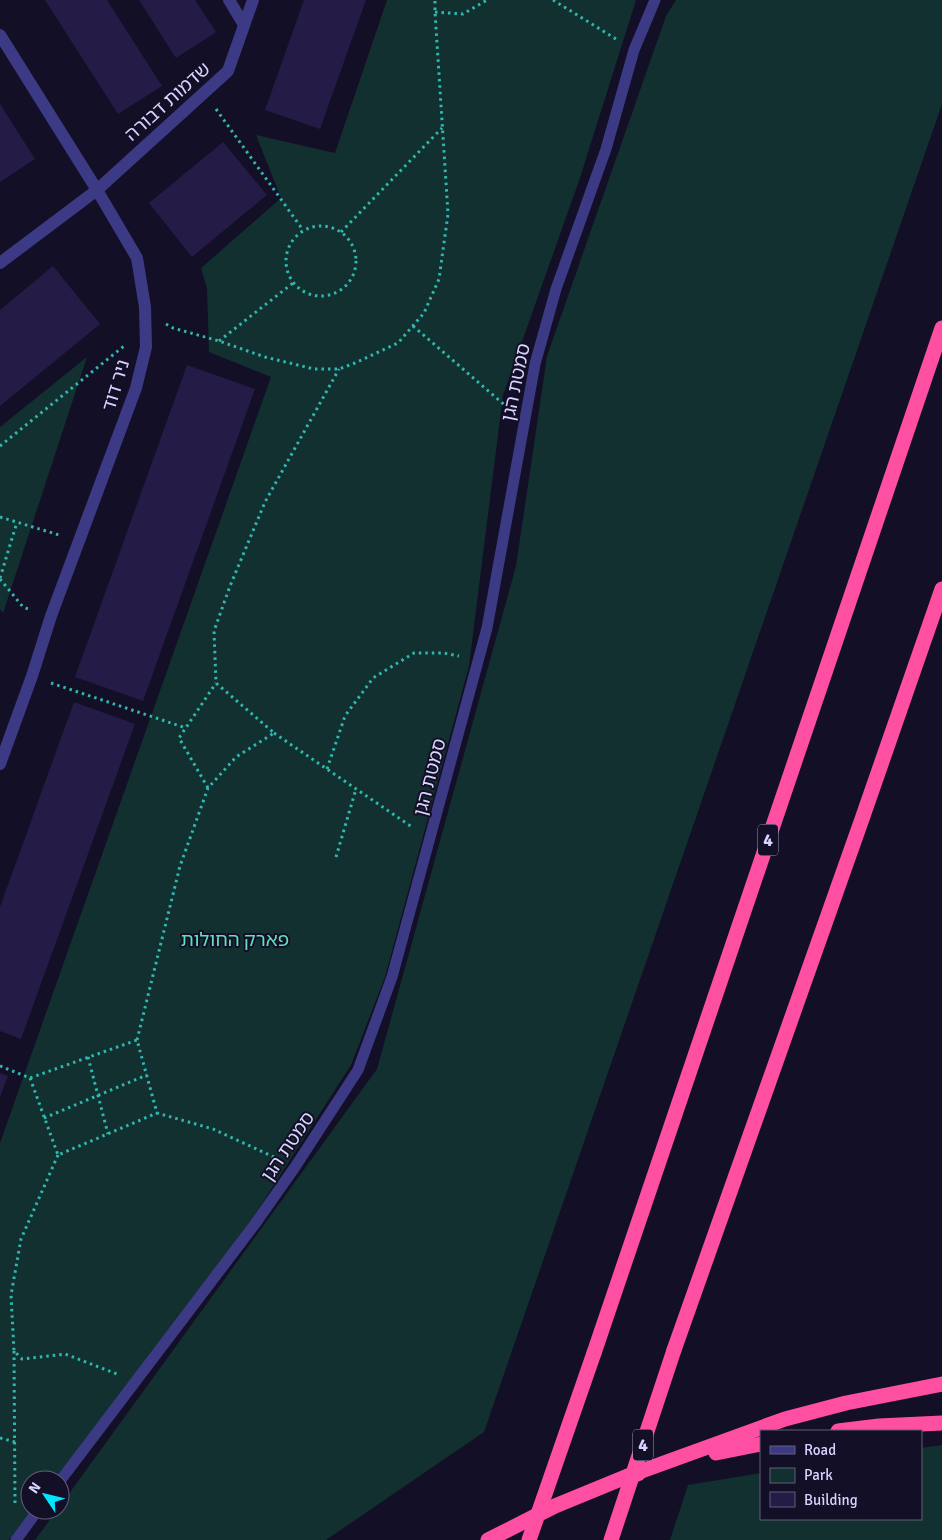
<svg xmlns="http://www.w3.org/2000/svg" width="942" height="1540" font-family="Signika,'Noto Sans Hebrew',sans-serif">
	<rect width="100%" height="100%" fill="#130f26"/>
	<g fill="#12302f">
		<polygon points="387,0 636,0 580,178 503,395 469,666 385,977 351,1065 236,1244 55,1480 30,1480 30,1510 32,1510 9,1540 0,1540 0,1143 271,377 209,352 207,289 201,268 281,198 256,135 335,153"/>
		<polygon points="676,0 942,0 942,104 484,1432 326,1540 35,1540 57,1510 60,1510 60,1506 377,1069 516,566 547,356 666,16"/>
		<polygon points="87,357 3,613 0,609 0,427"/>
		<polygon points="942,1445 942,1540 670,1540 688,1485 761,1473 761,1519 921,1519 921,1448"/>
	</g>
	<g fill="#241b47">
		<polygon points="45,0 107,0 162,86 118,114"/>
		<polygon points="139,0 195,0 216,32 176,58"/>
		<polygon points="304,0 366,0 320,129 265,110"/>
		<polygon points="0,104 35,159 0,182"/>
		<polygon points="223,142 267,195 192,257 149,203"/>
		<polygon points="53,266 100,324 0,406 0,310"/>
		<polygon points="187,365 255,389 143,701 75,677"/>
		<polygon points="74,702 135,724 21,1039 0,1031 0,907"/>
		<polygon points="0,1073 8,1076 0,1097"/>
	</g>
	<g fill="none" stroke-linecap="round" stroke-linejoin="round">
		<g stroke="#2fb8b0" stroke-width="3" stroke-dasharray="2.5 4" stroke-linecap="butt">
			<polyline points="553,0 616,39"/>
			<polyline points="435,12 463,14 487,0"/>
			<polyline points="216,109 303,230"/>
			<circle cx="321" cy="261" r="35"/>
			<polyline points="341,232 442,128"/>
			<polyline points="166,324 173,328 219,341 265,357 314,369 339,369 355,363 398,343 424,313 439,279 448,214 435,12 435,0"/>
			<polyline points="413,326 507,407"/>
			<polyline points="219,341 293,283"/>
			<polyline points="0,446 124,346"/>
			<polyline points="0,517 59,535"/>
			<polyline points="0,578 17,522"/>
			<polyline points="0,579 23,607 31,610"/>
			<polyline points="51,683 186,728"/>
			<polyline points="274,733 412,827"/>
			<polyline points="327,769 345,716 373,678 414,653 444,653 459,656"/>
			<polyline points="208,788 179,738 216,683"/>
			<polyline points="336,857 356,789"/>
			<polyline points="137,1040 180,866 208,788 236,757 274,733 216,683 214,631 230,586 265,502 339,369"/>
			<polyline points="88,1057 108,1134"/>
			<polyline points="0,1066 30,1078 137,1040 157,1113 213,1129 276,1158"/>
			<polyline points="30,1078 58,1155 157,1113"/>
			<polyline points="44,1118 147,1075"/>
			<polyline points="58,1155 21,1239 11,1295 14,1351 22,1359 65,1354 117,1374"/>
			<polyline points="14,1351 15,1505"/>
			<polyline points="0,1438 15,1442"/>
		</g>
		<g stroke="#3d3a85" stroke-width="11">
			<polyline points="60,1481 255,1224 295,1167 358,1070 392,977 487,628 535,364 556,289 606,149 634,50 655,0"/>
			<polyline points="16,1540 38,1510"/>
		</g>
		<g stroke="#3d3a85" stroke-width="12">
			<polyline points="229,0 244,25"/>
			<polyline points="0,35 97,190 137,258 145,307 146,347 136,388 51,616 32,676 0,764"/>
			<polyline points="0,263 97,190 228,71 253,0"/>
		</g>
		<g stroke="#ff4fa3" stroke-width="15">
			<polyline points="674,1350 862,819 942,589"/>
			<polyline points="594,1353 942,328"/>
			<polyline points="838,1431 879,1426 942,1423"/>
			<polyline points="716,1453 761,1444"/>
			<polyline points="628,1476 785,1419 846,1403 942,1384"/>
			<polyline points="488,1540 555,1506 628,1476 638,1474"/>
		</g>
		<g stroke="#ff4fa3" stroke-width="15">
			<polyline points="529,1540 594,1353"/>
			<polyline points="611,1540 674,1350"/>
		</g>
	</g>
	<g text-anchor="middle" stroke-width="4" stroke-linejoin="round" paint-order="stroke">
		<g fill="#130f26" stroke="#9e99be" stroke-width="1">
			<rect x="758" y="824.5" width="20" height="31" rx="4"/>
			<rect x="633" y="1429.5" width="20" height="31" rx="4"/>
		</g>
		<g font-size="18" font-weight="bold" fill="#d9d4ff">
			<text x="768" y="846">4</text>
			<text x="643" y="1451">4</text>
		</g>
		<g font-size="19" fill="#d9d4ff" stroke="#130f26">
			<text transform="translate(167 101) rotate(-42)" y="7">שדמות דבורה</text>
			<text transform="translate(515 382) rotate(-78)" y="7">סמטת הגן</text>
			<text transform="translate(115 385) rotate(-73)" y="7">ניר דוד</text>
			<text transform="translate(429 777) rotate(-75)" y="7">סמטת הגן</text>
			<text transform="translate(287 1146) rotate(-56)" y="7">סמטת הגן</text>
		</g>
		<g font-size="19" fill="#5fe0c0" stroke="#130f26">
			<text x="235" y="946">פארק החולות</text>
		</g>
	</g>
	<rect x="760" y="1430" width="162" height="90" fill="#130f26" stroke="#625e7d"/>
	<rect x="770" y="1446" width="25" height="8" fill="#3d3a85" stroke="#625e7d"/>
	<text x="804" y="1455" font-size="15" fill="#d9d4ff">Road</text>
	<rect x="770" y="1468" width="25" height="15" fill="#12302f" stroke="#625e7d"/>
	<text x="804" y="1480" font-size="15" fill="#d9d4ff">Park</text>
	<rect x="770" y="1492" width="25" height="15" fill="#241b47" stroke="#625e7d"/>
	<text x="804" y="1505" font-size="15" fill="#d9d4ff">Building</text>
	<g transform="translate(45 1495) rotate(305)"><circle r="24" fill="#130f26" stroke="#625e7d"/>
	<path d="M0-4L9 19L0 12L-9 19Z" fill="#00e5ff"/>
	<text y="-8" font-size="14" font-weight="bold" text-anchor="middle" fill="#d9d4ff">N</text>
	</g>
</svg>
